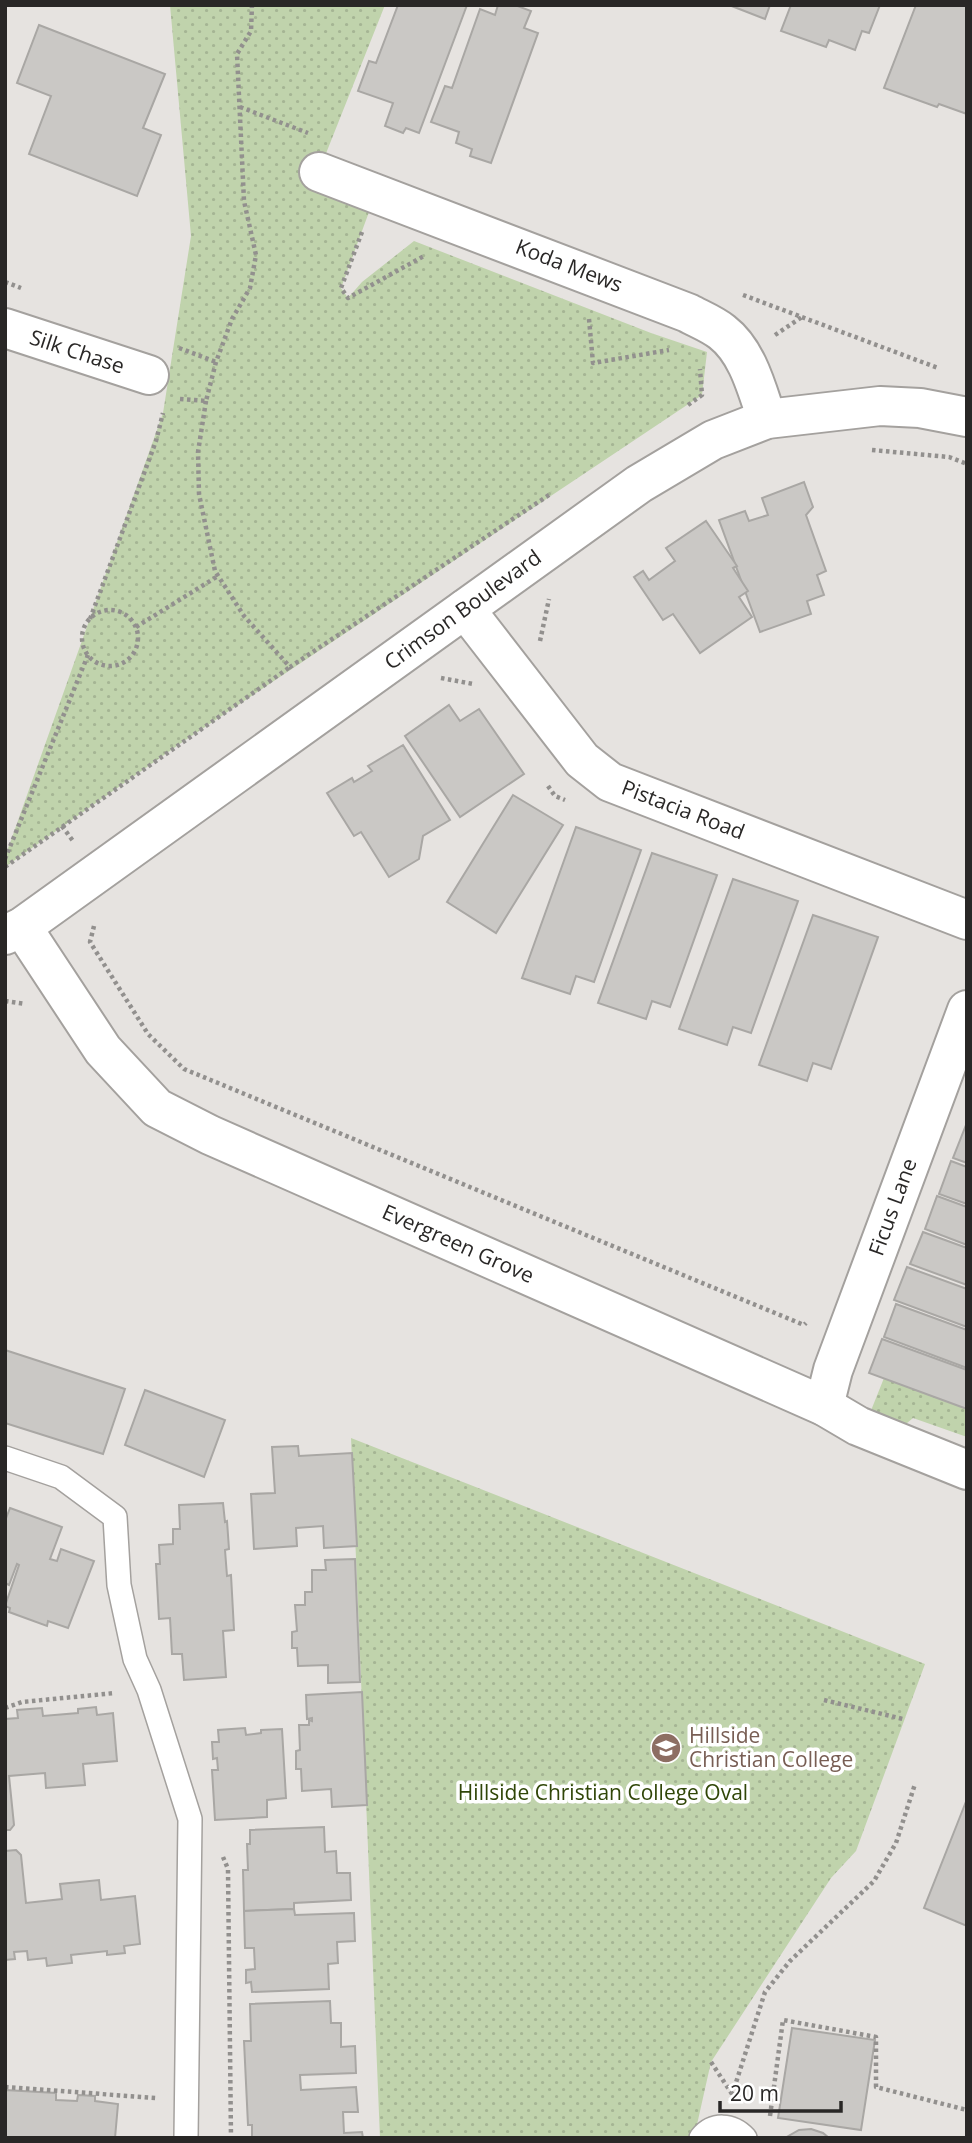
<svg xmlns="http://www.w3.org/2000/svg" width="972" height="2143" font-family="'Open Sans',sans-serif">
	<defs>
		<pattern id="park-dots" width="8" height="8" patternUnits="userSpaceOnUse" patternTransform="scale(1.75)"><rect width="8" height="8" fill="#c0d3ac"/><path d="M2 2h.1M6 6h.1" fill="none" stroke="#a5b594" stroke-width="1.8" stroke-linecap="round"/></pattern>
	</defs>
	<rect width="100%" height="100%" fill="#e6e3e0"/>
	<g fill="url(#park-dots)">
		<polygon points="170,5 385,5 319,171 376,193 341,288 348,298 362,282 414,241 651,333 707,352 702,395 184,741 5,867 5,857 163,413 191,236"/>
		<polygon points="884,1378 967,1409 967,1437 913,1418 900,1429 870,1413"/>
		<polygon points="351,1438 925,1664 856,1851 831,1878 711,2062 694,2138 380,2138"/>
	</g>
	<g fill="#cac8c5" stroke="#a9a7a4" stroke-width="2">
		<polygon points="398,5 467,5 419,133 406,128 403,133 385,126 393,103 358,91 369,61 376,63"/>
		<polygon points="498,5 515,5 531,11 524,28 538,33 491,163 470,156 472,149 456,143 459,132 431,122 445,86 452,88 480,9 495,15"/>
		<polygon points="729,5 770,5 765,19"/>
		<polygon points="791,5 880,5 869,33 862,31 855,50 829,40 826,47 781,31"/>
		<polygon points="916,5 967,5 967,114 939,104 937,107 884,88"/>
		<polygon points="39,25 165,74 143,128 161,135 137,196 29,154 51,96 17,83"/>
		<polygon points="804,482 813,507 806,515 826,571 817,575 824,595 807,601 811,614 760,632 719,520 745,511 749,521 768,515 762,498"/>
		<polygon points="706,521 737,566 733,568 748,591 739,597 752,617 700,653 673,614 663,620 634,577 643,571 649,580 675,561 666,548"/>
		<polygon points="449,705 460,721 479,709 524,774 460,817 405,736"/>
		<polygon points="403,745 450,820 423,836 419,859 389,877 361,832 354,836 327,793 352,778 354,782 372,771 368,766"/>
		<polygon points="513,795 563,825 496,933 447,902"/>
		<polygon points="576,827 641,850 594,982 576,976 570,994 522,978"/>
		<polygon points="652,853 717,875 670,1007 652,1001 646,1019 598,1003"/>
		<polygon points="733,879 798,901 751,1033 733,1027 727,1045 679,1029"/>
		<polygon points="813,915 878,937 831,1069 813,1063 807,1081 759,1065"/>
		<polygon points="966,1125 967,1126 967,1163 953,1158"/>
		<polygon points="951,1161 967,1167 967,1204 939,1194"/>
		<polygon points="937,1196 967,1207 967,1245 925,1229"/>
		<polygon points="923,1232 967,1248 967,1285 910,1264"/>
		<polygon points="907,1267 967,1289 967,1327 894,1300"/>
		<polygon points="896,1304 967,1330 967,1368 884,1337"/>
		<polygon points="882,1339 967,1370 967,1409 869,1373"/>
		<polygon points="5,1350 125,1389 103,1454 5,1423"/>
		<polygon points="145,1390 225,1420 204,1477 125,1445"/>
		<polygon points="298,1446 299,1456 352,1453 357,1546 324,1548 323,1526 296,1528 297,1546 254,1549 251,1494 275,1493 272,1447"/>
		<polygon points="223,1503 225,1522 227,1521 229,1549 225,1550 227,1576 231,1575 234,1630 223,1631 226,1677 184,1680 182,1654 172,1654 170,1618 159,1619 156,1564 160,1564 159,1545 173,1544 173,1529 180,1529 179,1505"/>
		<polygon points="10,1508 62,1527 50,1559 57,1561 61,1549 94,1561 68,1628 48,1621 47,1626 9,1612 10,1608 5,1606 19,1565 17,1564 9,1585 5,1583 5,1521"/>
		<polygon points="355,1559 360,1682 328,1683 328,1665 298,1666 297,1648 292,1648 292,1632 297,1631 295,1605 305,1605 305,1592 312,1592 312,1570 326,1570 325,1560"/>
		<polygon points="362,1692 367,1805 332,1807 331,1789 302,1791 301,1769 296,1769 296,1751 300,1750 299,1725 309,1725 309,1720 312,1721 312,1718 307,1719 306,1695"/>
		<polygon points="96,1707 97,1715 113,1713 117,1761 83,1764 85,1785 46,1788 45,1773 9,1776 14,1825 10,1830 5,1830 5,1719 18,1718 17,1710 42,1708 43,1716 78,1713 78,1709"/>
		<polygon points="245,1728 246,1735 261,1733 261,1730 282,1729 286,1798 267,1800 267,1817 215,1820 212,1770 218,1770 217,1758 213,1759 212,1742 219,1742 218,1730"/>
		<polygon points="967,1799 967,1926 924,1908"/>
		<polygon points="324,1827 325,1852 336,1851 337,1873 350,1873 351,1900 294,1903 294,1909 244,1911 243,1870 248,1870 247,1844 250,1844 250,1830"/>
		<polygon points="16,1850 21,1855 26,1903 62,1899 60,1884 99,1880 101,1900 135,1896 140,1944 124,1946 125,1953 107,1955 107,1951 71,1955 72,1963 47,1966 46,1958 28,1960 27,1951 14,1952 15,1959 5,1960 5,1851"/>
		<polygon points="294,1909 295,1915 354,1913 355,1941 337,1942 338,1963 328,1964 329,1989 252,1992 251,1982 246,1983 246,1970 255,1969 254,1948 245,1948 244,1911"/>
		<polygon points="330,2001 331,2023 341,2023 341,2047 355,2046 356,2073 300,2075 301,2090 356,2087 358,2112 343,2112 344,2133 362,2132 363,2138 252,2138 252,2125 248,2125 244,2041 251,2041 250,2004"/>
		<polygon points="792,2028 875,2040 861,2130 778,2118"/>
		<polygon points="5,2090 56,2093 56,2100 77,2101 78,2095 95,2096 95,2101 118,2104 115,2138 5,2138"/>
		<polygon points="811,2129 823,2133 829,2138 785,2138 799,2130"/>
	</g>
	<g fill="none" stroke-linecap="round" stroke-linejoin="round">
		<g stroke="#a4a19e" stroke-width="26">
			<g id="lane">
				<polyline points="5,1458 61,1477 115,1517 119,1585 135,1659 149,1690 190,1819 186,2138"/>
				<path d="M701 2138C713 2123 732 2124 745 2138"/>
			</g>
		</g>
		<g stroke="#a4a19e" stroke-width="42">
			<g id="street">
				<path d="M319 172 688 313C699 319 712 324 722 332 748 352 757 390 767 419"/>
				<polyline points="5,328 149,375"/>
				<polyline points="465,609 582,760 610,782 967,920"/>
				<polyline points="22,927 103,1050 157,1108 210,1135 824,1406 858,1426 967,1470"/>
				<polyline points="5,935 22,927 639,484 713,440 767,419 880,406 920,408 967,417"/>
				<polyline points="824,1406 833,1370 967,1010"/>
			</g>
		</g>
		<g stroke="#92908e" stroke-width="4.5" stroke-dasharray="3.5 3.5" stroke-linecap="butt">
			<polyline points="240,107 308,133"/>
			<polyline points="362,232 341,288 348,298 424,256"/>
			<polyline points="5,282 21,288"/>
			<polyline points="743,295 938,368"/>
			<polyline points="589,319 593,363 669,350"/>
			<polyline points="775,335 802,317"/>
			<polyline points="179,348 216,362"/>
			<polyline points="180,399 206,401 216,362 232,319 250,288 256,255 244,201 237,54 251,31 252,5"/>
			<polyline points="206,401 198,452 199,494 215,571 244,616 290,667 552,493"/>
			<polyline points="688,405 702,395 700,369"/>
			<polyline points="872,450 949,457 967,464"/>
			<circle cx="110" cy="638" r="28"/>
			<polyline points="90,619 156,441 163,413"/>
			<polyline points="136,627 218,576"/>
			<polyline points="540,641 549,599"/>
			<polyline points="441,678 473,684"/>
			<polyline points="548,786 555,796 565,800"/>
			<polyline points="62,826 73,841"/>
			<polyline points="5,859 88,655"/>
			<polyline points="5,867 290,667"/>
			<polyline points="94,926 90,942 148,1034 184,1069 804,1325 806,1323"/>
			<polyline points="5,1001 25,1004"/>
			<polyline points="824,1700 903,1719"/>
			<polyline points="5,1708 22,1702 115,1693"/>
			<polyline points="223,1857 228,1869 231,2138"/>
			<polyline points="711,2062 732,2094"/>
			<polyline points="5,2087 156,2098"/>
			<polyline points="732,2095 765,1992 790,1961 874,1881 896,1843 915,1784"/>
			<polyline points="770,2116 783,2020 876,2037 876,2087 967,2110"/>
		</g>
		<use href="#lane" stroke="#fff" stroke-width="23"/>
		<use href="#street" stroke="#fff" stroke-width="38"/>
	</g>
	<defs>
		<g id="school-disc" transform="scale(1.575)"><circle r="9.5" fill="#8d6e63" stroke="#fff"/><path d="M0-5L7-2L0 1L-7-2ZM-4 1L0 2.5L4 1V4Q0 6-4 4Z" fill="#fff"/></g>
	</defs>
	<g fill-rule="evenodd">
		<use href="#school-disc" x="666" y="1748"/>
	</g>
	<g text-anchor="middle" stroke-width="7" stroke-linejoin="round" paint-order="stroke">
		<g font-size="21" fill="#292726" stroke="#fff">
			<text transform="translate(569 266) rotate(21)" y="7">Koda Mews</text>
			<text transform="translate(77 352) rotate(18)" y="7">Silk Chase</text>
			<text transform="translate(463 610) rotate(-36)" y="7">Crimson Boulevard</text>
			<text transform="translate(683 810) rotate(21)" y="7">Pistacia Road</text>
			<text transform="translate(893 1207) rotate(-70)" y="7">Ficus Lane</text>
			<text transform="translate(458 1244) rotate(24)" y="7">Evergreen Grove</text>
		</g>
		<g font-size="21" fill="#785e54" stroke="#fff" text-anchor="start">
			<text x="689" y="1743">Hillside<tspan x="689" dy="24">Christian College</tspan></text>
		</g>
		<g font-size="21" fill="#304608" stroke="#fff">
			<text x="603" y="1800">Hillside Christian College Oval</text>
		</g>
	</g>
	<rect width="972" height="2143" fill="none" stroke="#292726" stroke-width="14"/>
	<path d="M720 2101v10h121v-10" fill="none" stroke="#292726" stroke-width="3.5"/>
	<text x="730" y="2101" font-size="21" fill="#292726" stroke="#ffffff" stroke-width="5" paint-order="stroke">20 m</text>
</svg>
